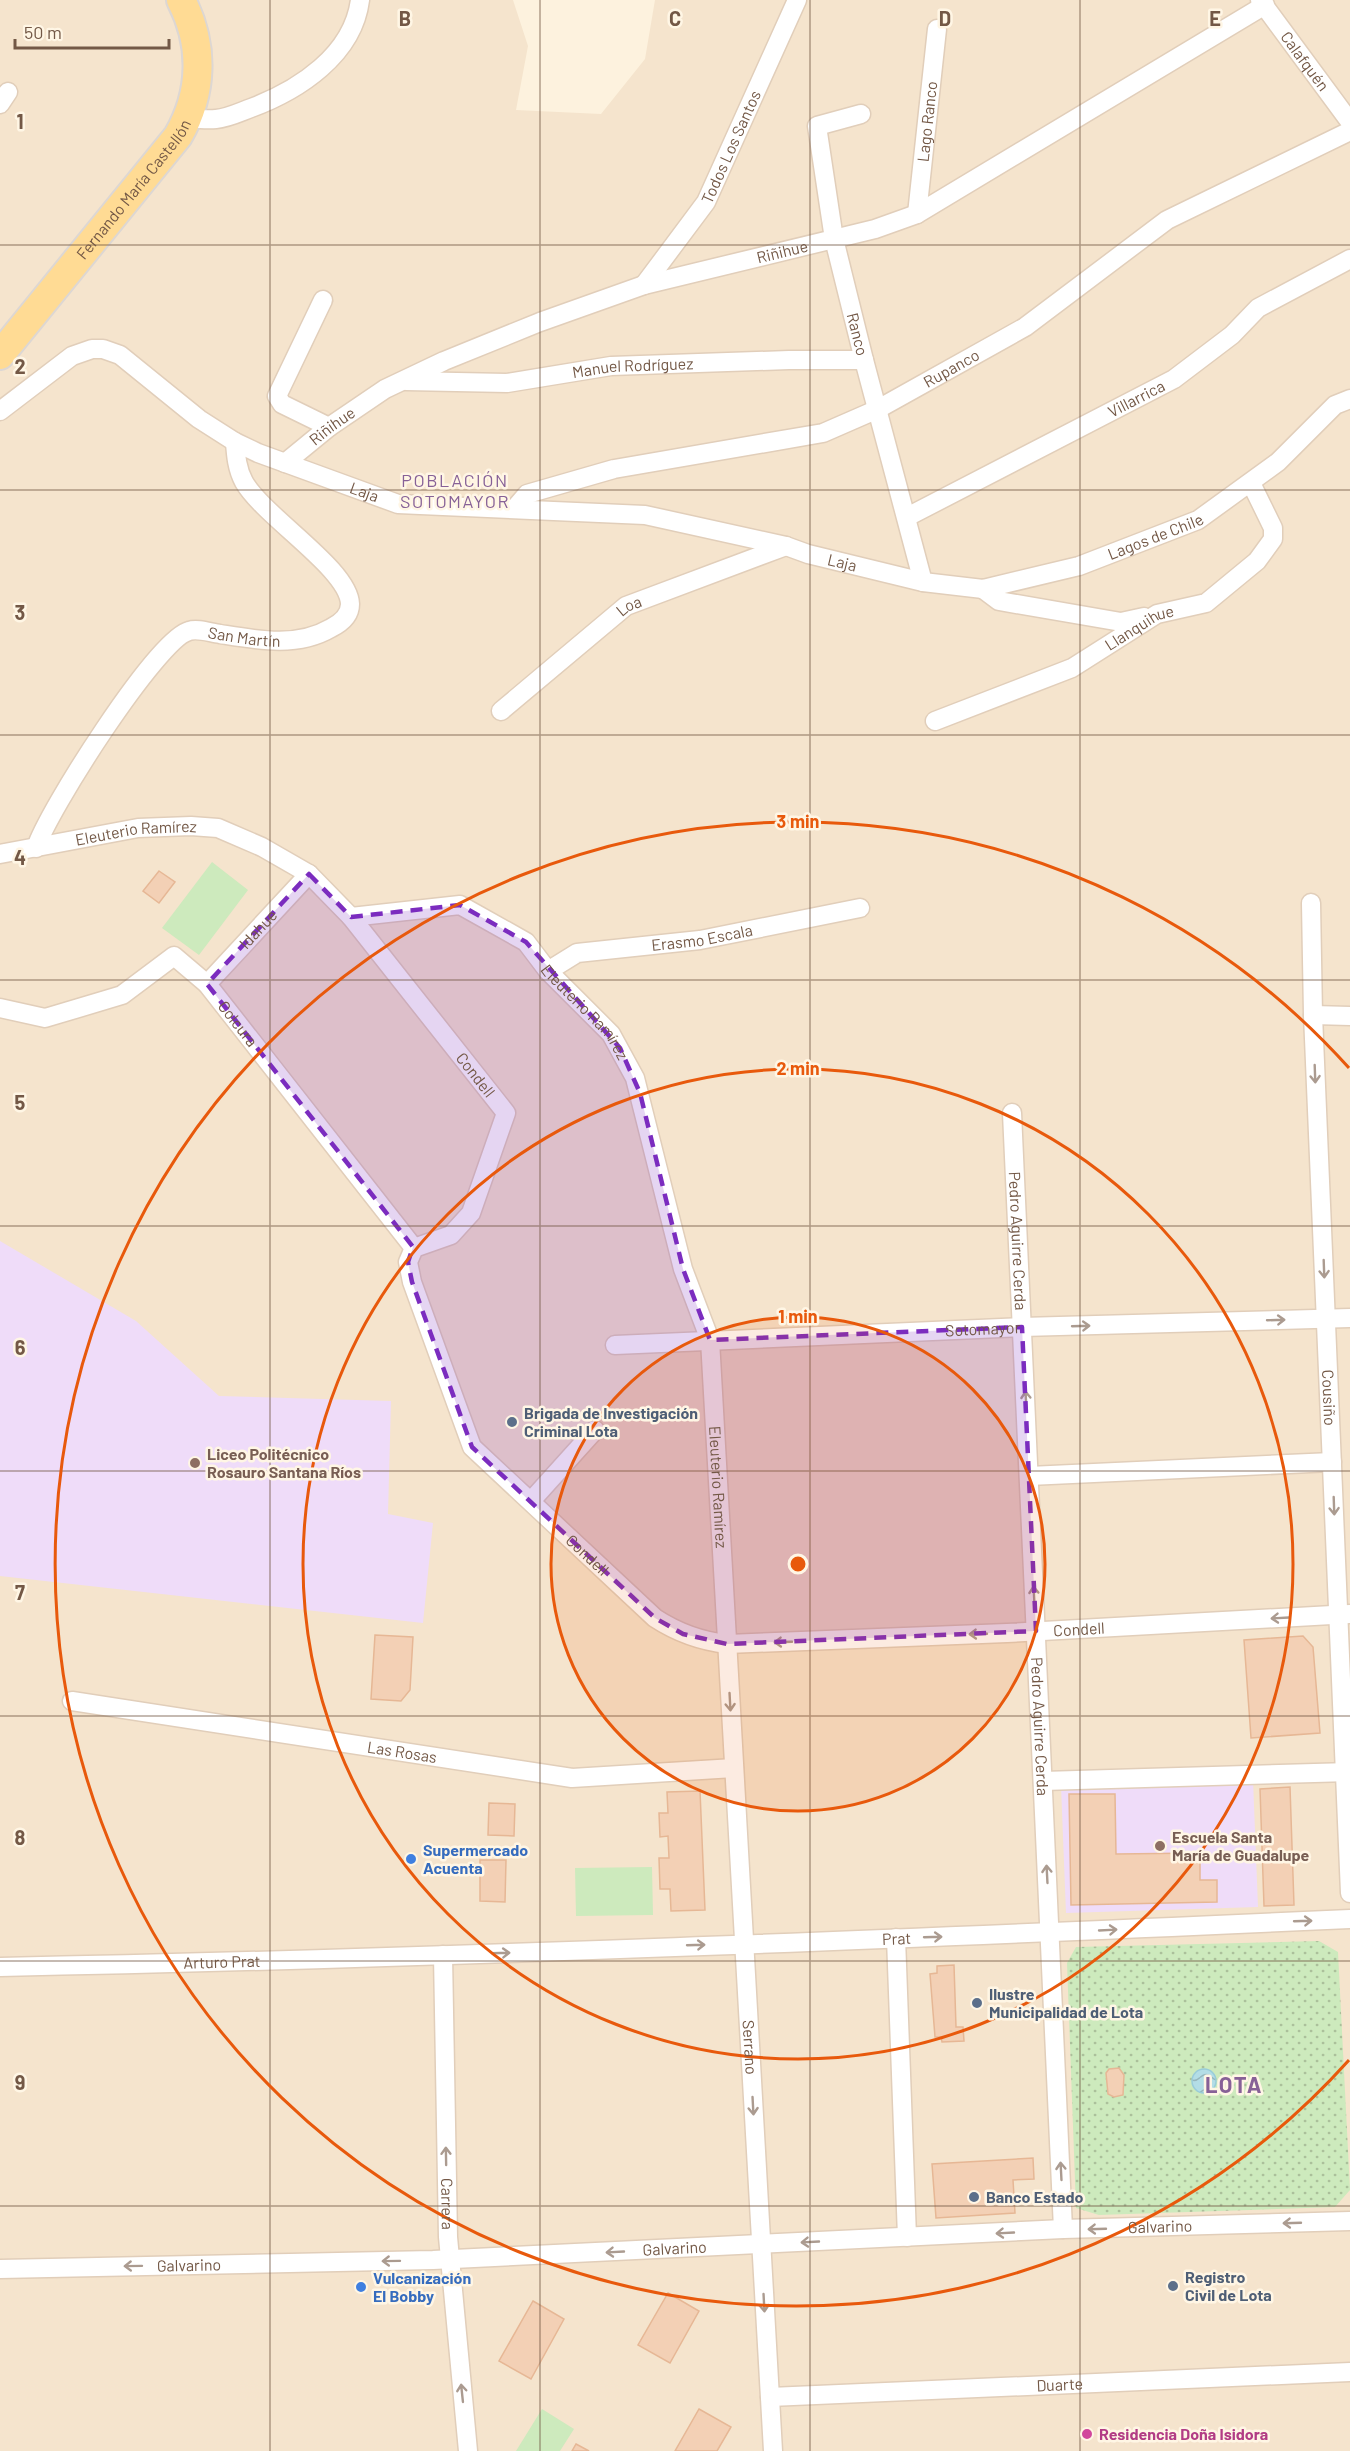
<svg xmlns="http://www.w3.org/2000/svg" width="1350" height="2451" font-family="Barlow,sans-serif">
	<defs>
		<pattern id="grass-dots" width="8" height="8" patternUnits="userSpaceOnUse" patternTransform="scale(1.5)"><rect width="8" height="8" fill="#cdeabd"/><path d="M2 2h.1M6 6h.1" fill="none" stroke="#abc09b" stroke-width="1.8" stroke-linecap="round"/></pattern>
		<pattern id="water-waves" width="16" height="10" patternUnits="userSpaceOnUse" patternTransform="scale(1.5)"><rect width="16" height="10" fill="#b3dde6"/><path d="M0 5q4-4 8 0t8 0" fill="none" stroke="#96b6bc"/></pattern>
	</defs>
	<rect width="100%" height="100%" fill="#fdf2de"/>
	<polygon fill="#f5e4cd" points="0,0 513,0 528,46 516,110 601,114 645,59 655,0 1350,0 1350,2451 0,2451"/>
	<g fill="#efdcf9">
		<polygon points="0,1241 136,1321 219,1396 391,1401 388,1514 433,1523 423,1623 0,1576"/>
		<polygon points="1253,1780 1258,1907 1066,1913 1061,1786"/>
	</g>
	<polygon fill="url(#grass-dots)" points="1319,1941 1338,1952 1350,2190 1335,2207 1099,2215 1076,2208 1067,1963 1076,1947"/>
	<g fill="#cdeabd">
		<polygon points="212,862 248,890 199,955 162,928"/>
		<polygon points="652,1867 653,1915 576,1916 575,1868"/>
		<polygon points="542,2409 574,2429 560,2451 516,2451"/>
	</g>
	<circle fill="url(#water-waves)" stroke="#99ccd9" stroke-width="1.5" cx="1204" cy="2081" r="12"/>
	<g fill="#f3d0b5" stroke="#e6b795" stroke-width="1.5">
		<polygon points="159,871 175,882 159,903 143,891"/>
		<polygon points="375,1635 413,1637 410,1690 401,1701 371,1699"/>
		<polygon points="1303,1636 1313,1647 1320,1733 1251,1738 1244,1640"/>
		<polygon points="1290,1787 1294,1905 1264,1906 1260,1789"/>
		<polygon points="700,1791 705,1910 671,1911 670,1889 660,1889 659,1858 669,1858 668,1836 660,1837 659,1813 668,1813 667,1792"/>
		<polygon points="1069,1794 1115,1794 1116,1854 1200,1853 1200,1880 1217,1880 1217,1902 1071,1905"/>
		<polygon points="489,1803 515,1804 514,1836 488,1835"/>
		<polygon points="480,1860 506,1860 505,1902 480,1901"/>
		<polygon points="954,1965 956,2027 963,2027 964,2041 942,2042 941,2037 935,2037 930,1974 937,1973 937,1966"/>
		<polygon points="1119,2068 1124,2075 1123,2095 1114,2097 1108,2094 1106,2073 1109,2069"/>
		<polygon points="1033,2158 1034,2179 1013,2180 1015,2213 936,2218 932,2164"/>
		<polygon points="668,2293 699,2311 670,2363 638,2345"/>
		<polygon points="533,2301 564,2319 531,2379 499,2361"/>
		<polygon points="699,2409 731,2427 717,2451 675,2451"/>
		<polygon points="576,2444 589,2451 572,2451"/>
	</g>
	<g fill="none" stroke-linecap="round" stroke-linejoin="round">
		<g stroke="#e1ceba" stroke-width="21">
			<g id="minor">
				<path id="s1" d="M1260 0 1350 122"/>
				<polyline points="0,104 8,92"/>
				<path id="s2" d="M861 114 817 126 834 239 864 360 923 582"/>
				<path d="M189 118C198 119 207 120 216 119 228 118 240 112 251 108 299 90 353 55 360 0"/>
				<path id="s3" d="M917 214 937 29"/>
				<path id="s4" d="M644 285 706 202 797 0"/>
				<polyline points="323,300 277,396 282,404 329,427"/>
				<path id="s5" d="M406 381 507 383 611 366 789 360H864"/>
				<path id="s6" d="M0 411 72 356 92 349H103L120 355 199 419 235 442 258 453 398 504 645 515 786 546 808 554 923 582 983 589 1079 566 1198 520 1278 462 1335 405 1350 399"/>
				<path id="s7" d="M285 463 329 427 385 389 444 361 540 322 644 285 875 229 917 214 1265 5"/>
				<path id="s8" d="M515 508 527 494 614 469 823 433 878 409 1025 327 1167 220 1350 131"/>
				<path id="s9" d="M907 517 1174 379 1232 335 1258 308 1350 259"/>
				<polyline points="983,589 999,601 1121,622 1144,617"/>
				<path id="s10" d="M501 711 626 606 786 546"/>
				<path id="s11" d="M935 721 1072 668 1157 614 1206 603 1257 561 1273 539V528L1251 483"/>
				<path id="s12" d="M36 848C47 812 157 639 189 631 198 628 211 633 220 634 257 640 297 648 331 628 341 623 350 616 350 604 349 569 264 517 244 482 237 469 236 456 235 442"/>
				<path id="s13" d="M0 854 138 828 191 826 218 828 262 847 309 874 351 917 460 905 526 942 548 971 611 1034 635 1078 683 1269 710 1340 773 2451"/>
				<path id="s14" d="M1311 903 1313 1015 1350 1893"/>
				<path id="s15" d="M351 917 506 1113 471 1213 451 1235 414 1248 408 1262 412 1282 472 1447 655 1618C678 1633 700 1641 727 1644L1007 1633 1350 1614"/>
				<path id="s16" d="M548 971 577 953 700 940 860 908"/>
				<path id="s17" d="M207 984 309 874"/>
				<path id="s18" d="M0 1008 45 1018 122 995 174 956 207 984 414 1248"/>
				<polyline points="1313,1015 1350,1016"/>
				<path id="s19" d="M1012 1113 1063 2229"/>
				<path id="s20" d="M615 1345 1022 1327 1350 1318"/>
				<polyline points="1029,1476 1332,1462"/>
				<polyline points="531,1501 595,1430"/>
				<path id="s21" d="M72 1701 572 1778 734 1768"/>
				<polyline points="1043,1781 1350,1772"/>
				<polyline points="896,1938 907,2237"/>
				<path id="s22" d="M443 1955 448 2237 468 2451"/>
				<path id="s23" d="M0 1967C450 1958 900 1939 1350 1919"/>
				<path id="s24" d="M0 2269 433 2260 1063 2229 1350 2221"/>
				<path id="s25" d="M770 2397 1350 2372"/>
			</g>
		</g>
		<g stroke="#ddd7d3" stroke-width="32">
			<g id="primary">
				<path id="s26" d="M0 355 178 136C203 93 204 44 181 0"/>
			</g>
		</g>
		<use href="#minor" stroke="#fff" stroke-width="18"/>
		<use href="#primary" stroke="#ffdb94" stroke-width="28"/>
	</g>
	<defs><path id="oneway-shaft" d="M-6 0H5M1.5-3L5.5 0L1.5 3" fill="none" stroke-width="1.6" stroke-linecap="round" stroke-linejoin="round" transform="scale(1.5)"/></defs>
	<g stroke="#ab9b90">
		<use href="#oneway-shaft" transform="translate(1315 1074) rotate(88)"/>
		<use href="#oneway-shaft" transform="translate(1324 1269) rotate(88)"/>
		<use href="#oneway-shaft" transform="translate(1276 1320) rotate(-2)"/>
		<use href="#oneway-shaft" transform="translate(1081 1326) rotate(-2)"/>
		<use href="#oneway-shaft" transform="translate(1026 1400) rotate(-93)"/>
		<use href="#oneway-shaft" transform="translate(1334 1506) rotate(88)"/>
		<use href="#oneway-shaft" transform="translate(1034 1595) rotate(-93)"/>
		<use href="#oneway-shaft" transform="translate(1280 1618) rotate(177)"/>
		<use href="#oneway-shaft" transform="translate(978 1634) rotate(178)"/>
		<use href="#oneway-shaft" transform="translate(783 1642) rotate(178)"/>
		<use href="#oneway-shaft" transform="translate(730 1702) rotate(87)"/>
		<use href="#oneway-shaft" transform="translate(1047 1874) rotate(-93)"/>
		<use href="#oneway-shaft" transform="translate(1303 1921) rotate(-2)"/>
		<use href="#oneway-shaft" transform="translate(1108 1930) rotate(-3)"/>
		<use href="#oneway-shaft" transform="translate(933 1937) rotate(-2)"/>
		<use href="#oneway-shaft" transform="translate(696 1945) rotate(-2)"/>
		<use href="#oneway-shaft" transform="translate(501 1953) rotate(-2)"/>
		<use href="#oneway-shaft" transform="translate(753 2106) rotate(87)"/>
		<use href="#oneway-shaft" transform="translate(446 2156) rotate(-91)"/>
		<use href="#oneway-shaft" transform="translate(1061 2171) rotate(-93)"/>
		<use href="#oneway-shaft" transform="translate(1292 2223) rotate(178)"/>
		<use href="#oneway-shaft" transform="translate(1097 2229) rotate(178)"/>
		<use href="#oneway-shaft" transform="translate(1005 2233) rotate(177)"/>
		<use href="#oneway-shaft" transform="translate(810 2242) rotate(177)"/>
		<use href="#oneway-shaft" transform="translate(615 2252) rotate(177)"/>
		<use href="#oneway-shaft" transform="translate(391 2261) rotate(179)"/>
		<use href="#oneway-shaft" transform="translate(133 2266) rotate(179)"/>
		<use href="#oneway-shaft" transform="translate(764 2303) rotate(87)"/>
		<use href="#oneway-shaft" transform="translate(462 2393) rotate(-96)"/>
	</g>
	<path fill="#7b2cbf" fill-opacity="0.2" stroke="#7b2cbf" stroke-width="4.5" stroke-dasharray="12 8" stroke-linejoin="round" d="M309 874 351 917 460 905 526 942 620 1048 640 1093 683 1269 710 1340 1022 1327 1036 1631 727 1644 683 1634 655 1618 472 1447 412 1282 408 1262 413 1247 207 984Z"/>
	<path fill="none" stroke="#735846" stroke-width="1.5" stroke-opacity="0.55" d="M270 0V2451M540 0V2451M810 0V2451M1080 0V2451M0 245H1350M0 490H1350M0 735H1350M0 980H1350M0 1226H1350M0 1471H1350M0 1716H1350M0 1961H1350M0 2206H1350"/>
	<circle cx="798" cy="1564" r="247" fill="#e8590c" fill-opacity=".12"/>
	<g fill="none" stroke="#e8590c" stroke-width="3">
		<circle cx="798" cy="1564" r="247"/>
		<circle cx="798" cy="1564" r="495"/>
		<path d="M1349 2060A742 742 0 1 1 1349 1068"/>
	</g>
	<g fill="#5c6f8a" stroke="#fff6e5" stroke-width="2">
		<circle cx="512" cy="1422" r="6"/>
		<circle cx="977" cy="2003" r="6"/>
		<circle cx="974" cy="2197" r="6"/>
		<circle cx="1173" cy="2286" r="6"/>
	</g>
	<g fill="#8d6e63" stroke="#fff6e5" stroke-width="2">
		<circle cx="195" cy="1463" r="6"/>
		<circle cx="1160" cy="1846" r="6"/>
	</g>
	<g fill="#3f7fe0" stroke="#fff6e5" stroke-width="2">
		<circle cx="411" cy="1859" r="6"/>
		<circle cx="361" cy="2287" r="6"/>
	</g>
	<circle fill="#d1479c" stroke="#fff6e5" stroke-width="2" cx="1087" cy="2434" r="6"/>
	<g text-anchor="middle" stroke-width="5" stroke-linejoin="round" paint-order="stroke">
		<g font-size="16" fill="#735846" stroke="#fff6e5">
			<text dy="6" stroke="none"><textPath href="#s1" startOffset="76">Calafquén</textPath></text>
			<text dy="6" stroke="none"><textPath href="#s3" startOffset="93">Lago Ranco</textPath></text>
			<text dy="6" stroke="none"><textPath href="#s4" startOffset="164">Todos Los Santos</textPath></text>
			<text dy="6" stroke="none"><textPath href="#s26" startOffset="213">Fernando María Castellón</textPath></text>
			<text dy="6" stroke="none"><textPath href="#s7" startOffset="546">Riñihue</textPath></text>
			<text dy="6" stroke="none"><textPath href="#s2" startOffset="258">Ranco</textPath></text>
			<text dy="6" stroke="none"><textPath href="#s8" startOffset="465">Rupanco</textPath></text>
			<text dy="6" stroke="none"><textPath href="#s5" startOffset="228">Manuel Rodríguez</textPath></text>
			<text dy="6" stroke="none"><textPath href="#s9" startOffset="258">Villarrica</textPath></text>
			<text dy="6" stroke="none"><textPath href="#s7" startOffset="60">Riñihue</textPath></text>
			<text dy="6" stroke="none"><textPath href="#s6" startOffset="424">Laja</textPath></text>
			<text dy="6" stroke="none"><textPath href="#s6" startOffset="1234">Lagos de Chile</textPath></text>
			<text dy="6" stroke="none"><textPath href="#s6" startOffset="910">Laja</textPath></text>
			<text dy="6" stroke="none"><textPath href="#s10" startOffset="166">Loa</textPath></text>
			<text dy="6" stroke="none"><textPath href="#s11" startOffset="226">Llanquihue</textPath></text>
			<text dy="6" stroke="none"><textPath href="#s12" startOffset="324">San Martín</textPath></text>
			<text dy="6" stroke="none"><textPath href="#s13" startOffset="138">Eleuterio Ramírez</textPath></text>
			<text dy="6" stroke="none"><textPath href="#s17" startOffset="75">Idahue</textPath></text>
			<text dy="6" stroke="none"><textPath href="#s16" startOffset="160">Erasmo Escala</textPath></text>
			<text dy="6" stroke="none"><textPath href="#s13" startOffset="660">Eleuterio Ramírez</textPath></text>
			<text dy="6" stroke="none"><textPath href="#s18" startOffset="285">Colcura</textPath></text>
			<text dy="6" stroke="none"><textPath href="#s15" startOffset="201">Condell</textPath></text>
			<text dy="6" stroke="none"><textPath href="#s19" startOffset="128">Pedro Aguirre Cerda</textPath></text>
			<text dy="6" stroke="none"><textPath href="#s20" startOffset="368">Sotomayor</textPath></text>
			<text dy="6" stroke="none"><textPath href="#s14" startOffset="495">Cousiño</textPath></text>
			<text dy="6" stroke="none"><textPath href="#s13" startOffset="1164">Eleuterio Ramírez</textPath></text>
			<text dy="6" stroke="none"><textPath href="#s15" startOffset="794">Condell</textPath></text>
			<text dy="6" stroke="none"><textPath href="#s15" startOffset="1316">Condell</textPath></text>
			<text dy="6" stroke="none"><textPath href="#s19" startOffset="614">Pedro Aguirre Cerda</textPath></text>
			<text dy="6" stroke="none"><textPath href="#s21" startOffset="334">Las Rosas</textPath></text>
			<text dy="6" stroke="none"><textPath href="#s23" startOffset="897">Prat</textPath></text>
			<text dy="6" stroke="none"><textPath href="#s23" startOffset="222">Arturo Prat</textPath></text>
			<text dy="6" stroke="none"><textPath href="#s13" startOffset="1725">Serrano</textPath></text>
			<text dy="6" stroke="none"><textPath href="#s22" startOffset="249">Carrera</textPath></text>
			<text dy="6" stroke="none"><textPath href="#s24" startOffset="1161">Galvarino</textPath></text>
			<text dy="6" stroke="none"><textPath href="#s24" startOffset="675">Galvarino</textPath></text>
			<text dy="6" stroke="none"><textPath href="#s24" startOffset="189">Galvarino</textPath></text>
			<text dy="6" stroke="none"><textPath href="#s25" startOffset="290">Duarte</textPath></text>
		</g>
		<g font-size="16" font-weight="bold" fill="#4e5e75" stroke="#fff6e5" text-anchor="start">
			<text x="524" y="1419">Brigada de Investigación<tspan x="524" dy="18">Criminal Lota</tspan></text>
			<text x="989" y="2000">Ilustre<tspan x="989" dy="18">Municipalidad de Lota</tspan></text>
			<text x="986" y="2203">Banco Estado</text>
			<text x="1185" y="2283">Registro<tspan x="1185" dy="18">Civil de Lota</tspan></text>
		</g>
		<g font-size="16" font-weight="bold" fill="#785e54" stroke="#fff6e5" text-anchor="start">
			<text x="207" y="1460">Liceo Politécnico<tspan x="207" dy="18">Rosauro Santana Ríos</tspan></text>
			<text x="1172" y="1843">Escuela Santa<tspan x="1172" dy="18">María de Guadalupe</tspan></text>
		</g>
		<g font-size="16" font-weight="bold" fill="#366cbe" stroke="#fff6e5" text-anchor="start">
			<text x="423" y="1856">Supermercado<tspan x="423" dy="18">Acuenta</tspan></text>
			<text x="373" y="2284">Vulcanización<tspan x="373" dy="18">El Bobby</tspan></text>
		</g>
		<g font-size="16" font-weight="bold" fill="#b23c85" stroke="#fff6e5" text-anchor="start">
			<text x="1099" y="2440">Residencia Doña Isidora</text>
		</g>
		<g font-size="18" letter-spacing="1.5" fill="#876197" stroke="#fff6e5">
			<text x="455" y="487">POBLACIÓN<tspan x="455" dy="21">SOTOMAYOR</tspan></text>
		</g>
		<g font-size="22" font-weight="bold" letter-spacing="1.5" fill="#876197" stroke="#fff6e5">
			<text x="1234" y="2093">LOTA</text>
		</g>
	</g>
	<g font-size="20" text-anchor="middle" font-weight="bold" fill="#735846" stroke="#fff6e5" stroke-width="5" stroke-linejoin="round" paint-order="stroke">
		<text x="405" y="26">B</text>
		<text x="675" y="26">C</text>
		<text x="945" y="26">D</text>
		<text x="1215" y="26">E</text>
		<text x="20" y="129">1</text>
		<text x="20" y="374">2</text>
		<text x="20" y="620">3</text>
		<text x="20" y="865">4</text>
		<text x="20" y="1110">5</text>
		<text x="20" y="1355">6</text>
		<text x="20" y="1600">7</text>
		<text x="20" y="1845">8</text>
		<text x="20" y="2090">9</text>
	</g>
	<circle cx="798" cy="1564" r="9" fill="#e8590c" stroke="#fff6e5" stroke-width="3"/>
	<g font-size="18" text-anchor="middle" font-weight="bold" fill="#e8590c" stroke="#fff6e5" stroke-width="5" stroke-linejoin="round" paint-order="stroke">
		<text x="798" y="828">3 min</text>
		<text x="798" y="1075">2 min</text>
		<text x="798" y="1323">1 min</text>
	</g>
	<path d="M15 39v9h154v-9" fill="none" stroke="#735846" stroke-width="3"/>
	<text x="24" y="39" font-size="18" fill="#735846" stroke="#fff6e5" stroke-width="4.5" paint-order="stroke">50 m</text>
</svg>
